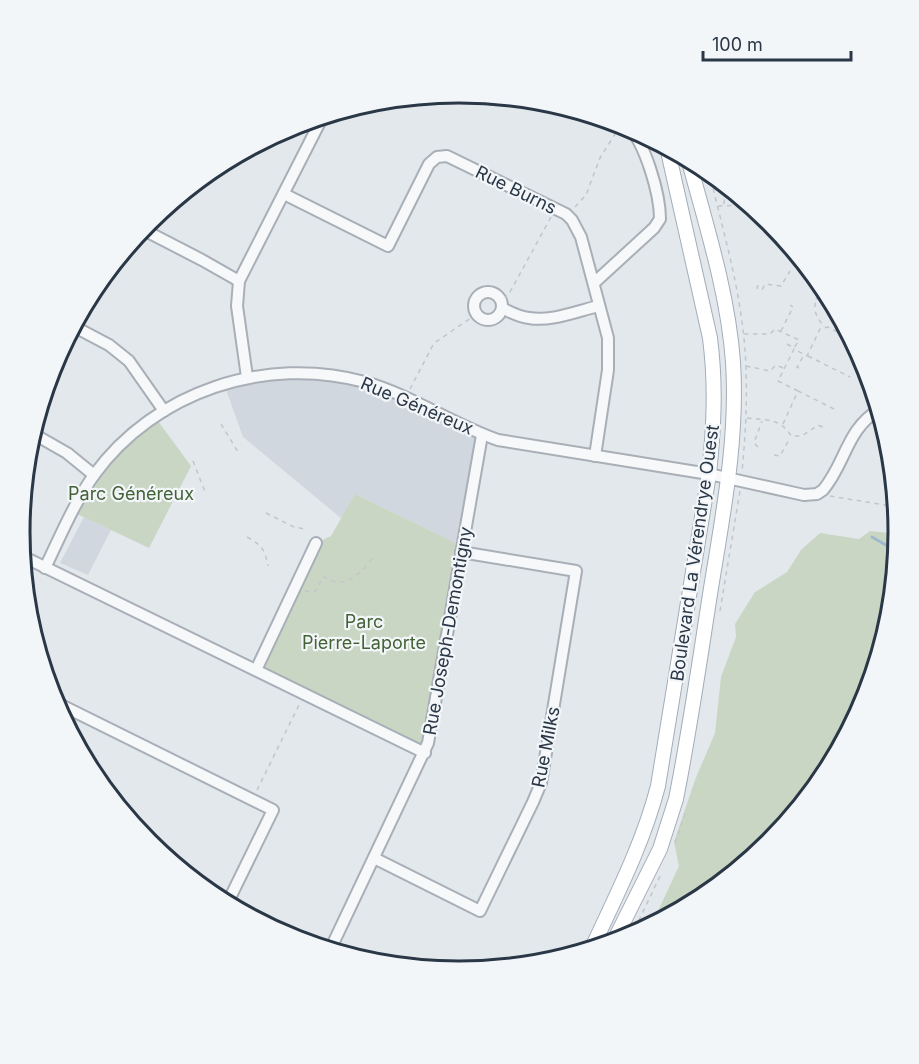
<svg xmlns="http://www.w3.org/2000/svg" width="919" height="1064" font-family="Inter,sans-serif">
	<rect width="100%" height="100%" fill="#e3e8ec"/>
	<g fill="#d1d7de">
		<polygon points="247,377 351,379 482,435 462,546 355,494 342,519 243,437 224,384"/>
		<polygon points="84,517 111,530 88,575 60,563"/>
	</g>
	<g fill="#cad6c4">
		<polygon points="155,417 191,466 149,548 73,512 94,475"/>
		<polygon points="355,494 462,546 425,753 256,670 316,543 331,536"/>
		<polygon points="870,531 899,534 891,618 866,701 825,777 770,843 704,898 651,926 679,866 674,842 695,780 715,733 721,677 736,637 735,624 755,592 787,572 801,550 820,533 859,539"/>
	</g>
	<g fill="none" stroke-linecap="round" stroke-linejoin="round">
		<polyline stroke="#9db9ce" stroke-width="3" points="872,537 898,552"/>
		<g stroke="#a8afb7" stroke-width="14">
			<g id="minor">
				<polyline points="284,194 388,246 429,164 437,157 447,156 566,214 572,220 581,237 608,338 608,370 595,456"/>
				<polyline points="142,229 202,260 239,281"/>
				<path d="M594 283 654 228 660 219C660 194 645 142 627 125"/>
				<circle cx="488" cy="306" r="14"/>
				<path d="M502 308C510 312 519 317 529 318 551 322 577 311 599 306"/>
				<polyline points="73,326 109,345 129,361 164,411"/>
				<polyline points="247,377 237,306 239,281 323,116"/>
				<polyline points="32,433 67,453 94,475"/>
				<polyline points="22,556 425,753"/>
				<path d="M45 568C60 537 74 503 94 475 155 391 266 355 365 382 411 395 452 424 498 440L709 474 804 495 817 494 823 490C846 463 846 429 880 409"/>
				<polyline points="256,670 316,543"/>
				<polyline points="53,701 273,810 227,904"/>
				<polyline points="374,858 480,911 533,802 541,783 576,571 461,552"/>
				<polyline points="330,950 428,743 482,435"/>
			</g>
		</g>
		<g stroke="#a2adb9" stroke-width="16">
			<g id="major">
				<path d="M613 943 660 849 676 799C690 729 700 658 711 588 723 514 738 438 733 362 728 293 706 225 688 158"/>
				<path d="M591 950C616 896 643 844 658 786L709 474C714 426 716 385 710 338L667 147"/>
			</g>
		</g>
		<g stroke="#c2c6cb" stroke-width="1.5" stroke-dasharray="4.5 4.5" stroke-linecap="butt">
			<path d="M709 171C720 219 734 266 741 315 749 367 747 419 742 472"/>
			<polyline points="724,204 726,184"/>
			<polyline points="718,206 751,205"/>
			<polyline points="575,207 586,195 600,158 617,131"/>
			<polyline points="758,285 757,288 762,290 765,284 781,286 790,271"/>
			<path d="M822 286C813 302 811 313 825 327"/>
			<polyline points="816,298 831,307"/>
			<polyline points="504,299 510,292 551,217"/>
			<polyline points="826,305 824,311 827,312"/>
			<polyline points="781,331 793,307 790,305"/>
			<polyline points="744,334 770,334 775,329 799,340 794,348"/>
			<polyline points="787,344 794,348"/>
			<polyline points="808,356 850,377"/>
			<polyline points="746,366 770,371 776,365 783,368"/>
			<polyline points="799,368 797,367 804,355"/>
			<polyline points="410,389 434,343 477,314"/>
			<polyline points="798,391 778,381 794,349 807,356 820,329 828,327 849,338 852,337"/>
			<path d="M747 418C765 420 781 418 791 436H802L818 425 825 428"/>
			<polyline points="221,424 238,452"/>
			<polyline points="783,424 798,391 834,409"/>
			<polyline points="758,447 754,443 762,421"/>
			<polyline points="774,455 780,456 790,438"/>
			<polyline points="193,461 205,492"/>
			<polyline points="830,496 897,507"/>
			<polyline points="266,513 294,527 305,529"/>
			<path d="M247 537C262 545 265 550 268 566"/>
			<path d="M305 591 315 592 323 577C327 578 333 582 337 582 352 583 366 568 373 557"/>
			<polyline points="720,611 740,491"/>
			<polyline points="257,790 300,703"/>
			<polyline points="675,843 686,811"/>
			<polyline points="631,937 662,872"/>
		</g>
		<use href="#minor" stroke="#f7f8fa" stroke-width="10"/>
		<use href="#major" stroke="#fff" stroke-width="14"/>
	</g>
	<g text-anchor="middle" stroke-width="4.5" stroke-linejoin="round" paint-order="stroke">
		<g font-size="18" fill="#2a3746" stroke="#f3f6f9">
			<text transform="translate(516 190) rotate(26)" y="6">Rue Burns</text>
			<text transform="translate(417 406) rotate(23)" y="6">Rue Généreux</text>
			<text transform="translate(695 553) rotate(-82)" y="6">Boulevard La Vérendrye Ouest</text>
			<text transform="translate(448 631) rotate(-80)" y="6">Rue Joseph-Demontigny</text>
			<text transform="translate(546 747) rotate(-79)" y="6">Rue Milks</text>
		</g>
		<g font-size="18" fill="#436236" stroke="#f3f6f9">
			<text x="131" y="500">Parc Généreux</text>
			<text x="364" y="628">Parc<tspan x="364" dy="21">Pierre-Laporte</tspan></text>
		</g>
	</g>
	<path d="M0 0H919V1064H0ZM30 532a429 429 0 1 1 858 0a429 429 0 1 1-858 0Z" fill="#f3f6f9" fill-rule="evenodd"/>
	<path fill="none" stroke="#2a3746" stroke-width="3" d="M30 532a429 429 0 1 1 858 0a429 429 0 1 1-858 0Z"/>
	<path d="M703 51v9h148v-9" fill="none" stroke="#2a3746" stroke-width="3"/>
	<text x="712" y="51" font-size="18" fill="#2a3746" stroke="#f3f6f9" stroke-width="4.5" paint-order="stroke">100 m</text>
</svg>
